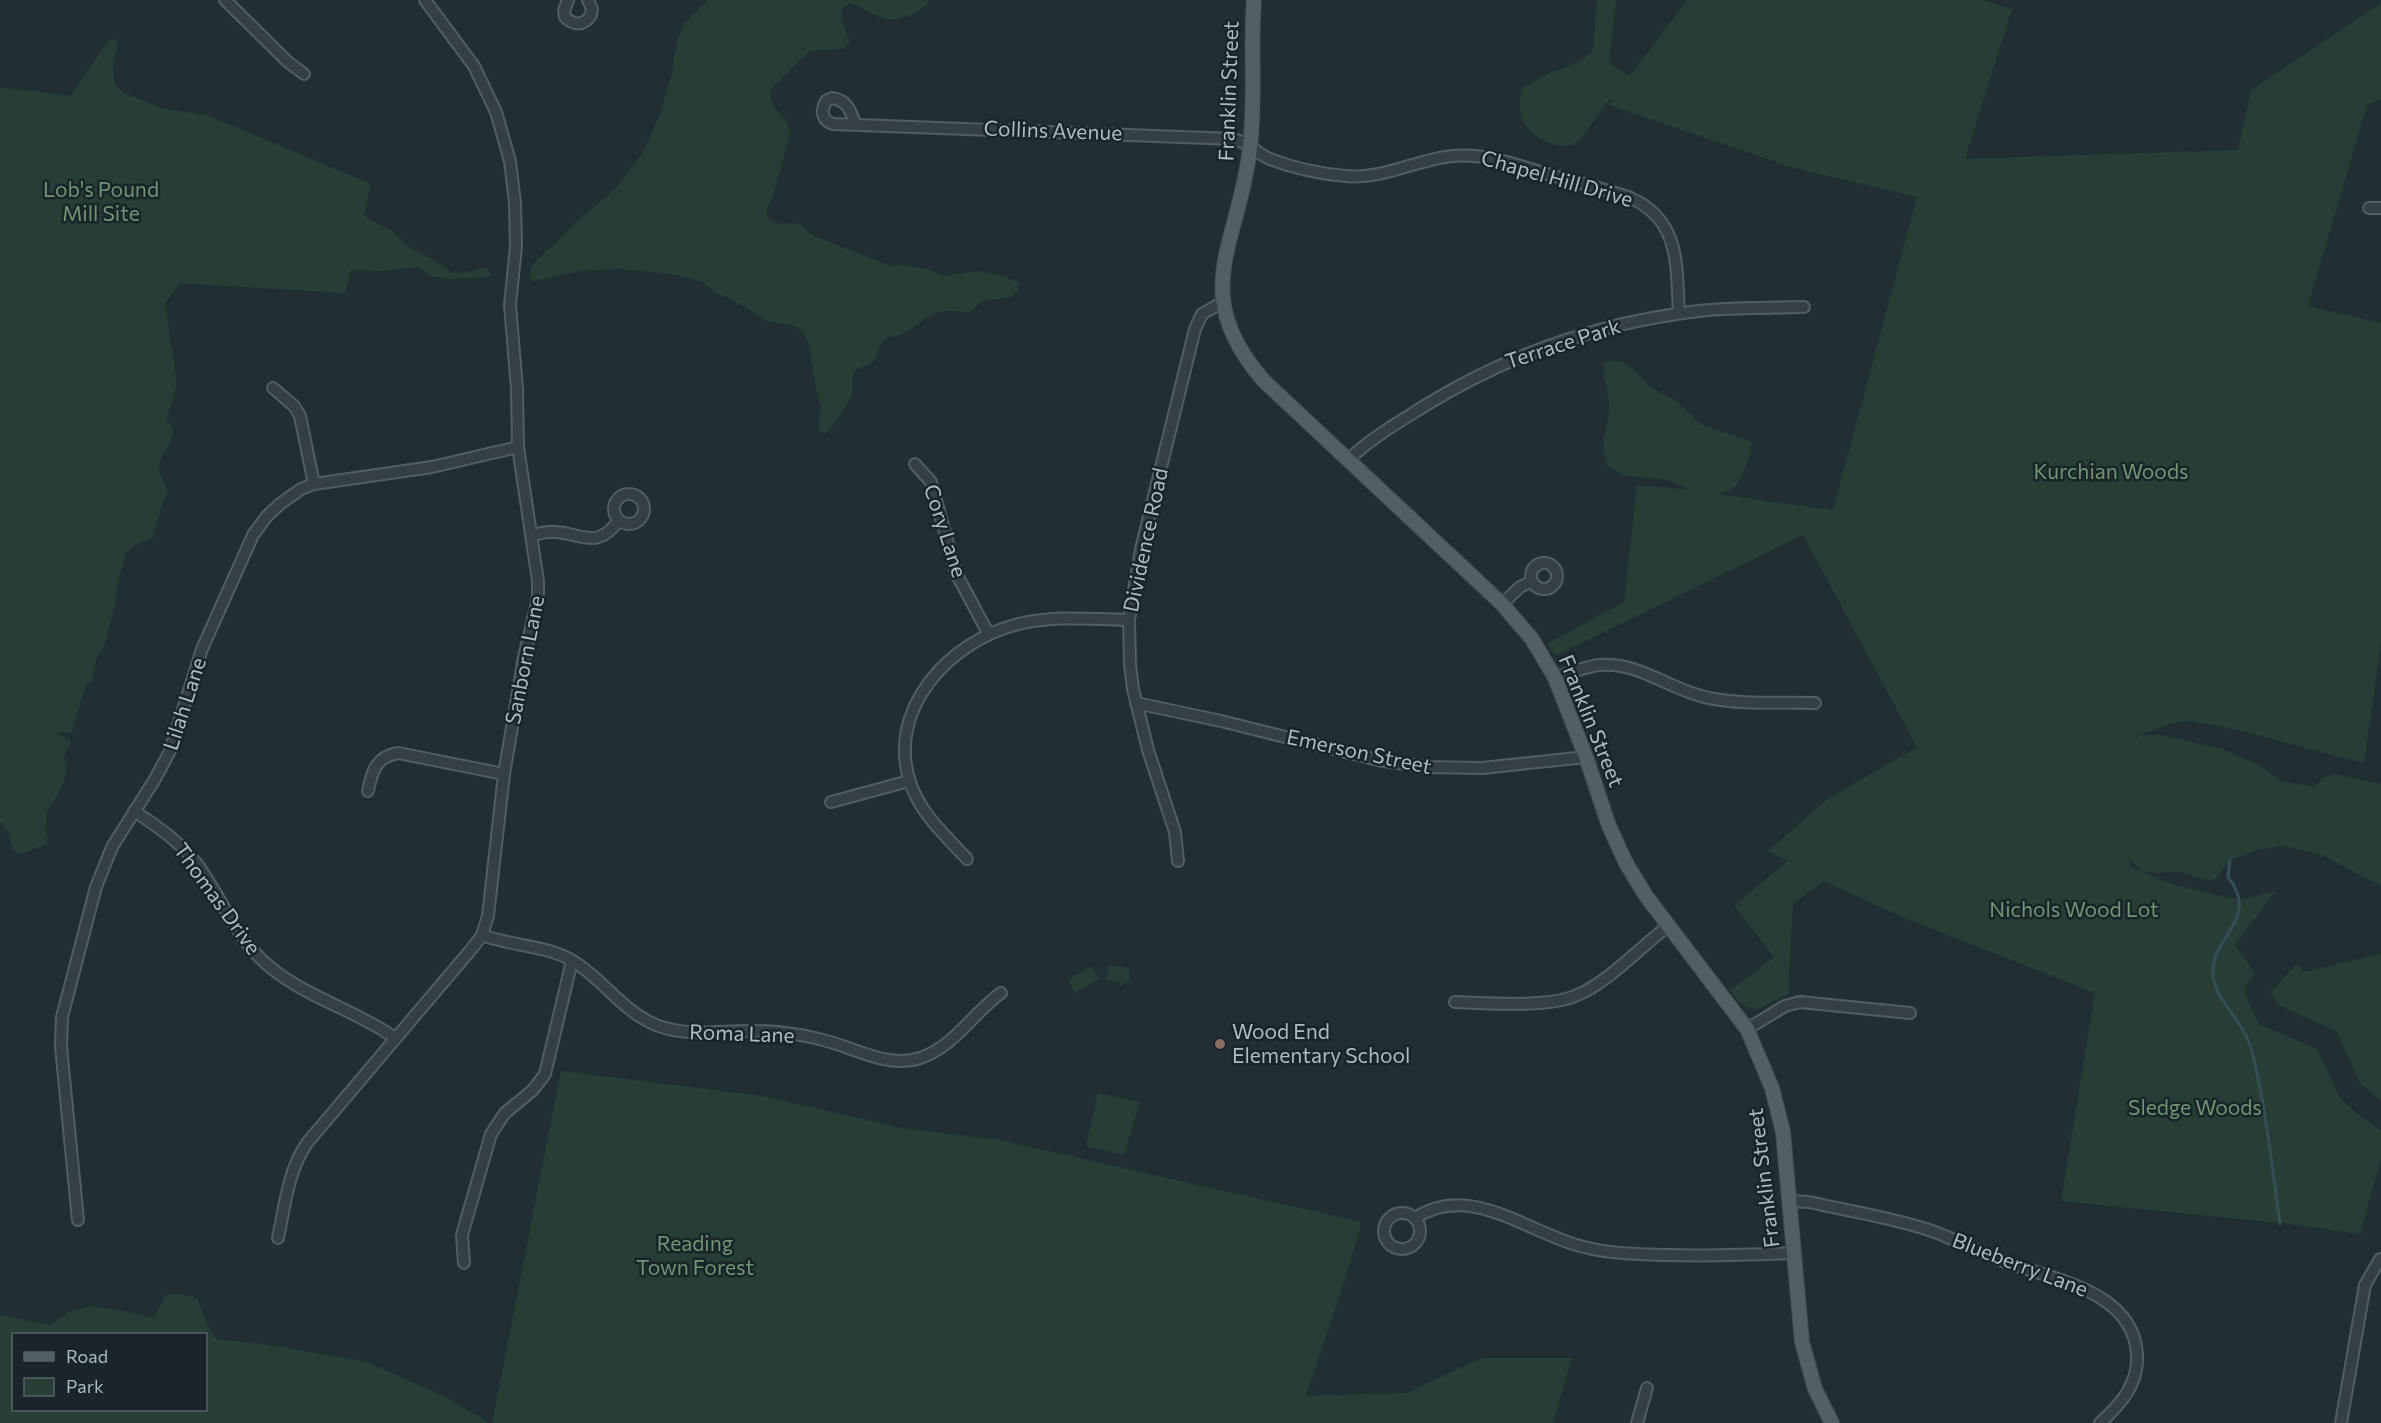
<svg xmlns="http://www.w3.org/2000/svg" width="2381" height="1423" font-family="Commissioner,sans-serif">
	<rect width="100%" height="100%" fill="#212f34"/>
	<g fill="#283d36" fill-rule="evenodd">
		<path d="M708 0H930C920 15 897 23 879 17 868 13 861 6 849 3L842 9 841 17 850 43 843 49 810 51 771 89C766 110 789 113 790 134L773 196 766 211 768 219 775 223 800 224 812 235 891 266 904 265 928 269 944 276 978 271 1003 276 1018 282V291L1009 298 983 300 970 312C960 312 946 309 936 313 919 320 907 337 888 337 869 354 889 359 855 370 851 380 854 380 853 389 852 402 834 424 825 434L818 430 821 405 816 389 809 345 802 330 795 326 768 321 731 299 715 293 703 282 679 275 621 269 585 270 538 280 533 281 530 278 531 266 583 216 615 189 644 151 659 116 672 74 677 41 684 24Z"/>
		<path d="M1597 0H1616L1609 59 1611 64 1630 76 1687 0H1982L2012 9 1965 159 2238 150 2251 90 2381 3V99L2367 105 2308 306 2381 323V643L2364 763 2230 728 2188 721 2177 722 2136 736 2135 739 2141 735H2161L2222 749 2259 765 2281 781 2314 787 2323 778 2335 774 2381 784V886L2322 855 2284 846 2261 849 2230 860 2216 879 2209 880 2179 872 2156 873 2142 871 2129 858 2130 867 2178 886 2239 900 2276 891 2235 944 2255 974 2245 987V994L2259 1024 2317 1049 2340 1098 2361 1117 2381 1130V1159L2360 1234 2290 1224 2061 1201 2095 993 1902 917 1824 881 1793 904 1788 994C1759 1005 1755 1023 1730 991L1774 957 1734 906 1787 861 1768 851 1826 800 1917 747 1803 535 1555 656 1547 644 1624 602 1637 485 1691 490 1667 480 1623 475 1608 466C1597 446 1609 426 1609 405 1609 391 1602 378 1604 363L1607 361H1620L1632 368 1649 386 1676 401 1702 425 1750 441 1752 444C1750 455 1741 485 1731 490 1727 492 1720 493 1717 494L1833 510 1917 197 1794 168 1609 105 1612 99 1609 100C1600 110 1584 139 1574 144 1557 151 1530 137 1523 120 1519 109 1519 99 1523 88 1531 83 1539 78 1548 74 1563 67 1583 64 1593 50Z"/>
		<path d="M110 39 115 40 118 44 113 64 114 81 116 86 124 93 164 109 207 115 371 184 364 215 367 218 393 231 408 247 441 264 451 272 462 273 484 268 489 270 491 275C477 279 446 280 432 276 425 274 423 268 415 267L381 271 351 270 345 293 180 283 165 304 177 384 166 421 172 426C175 444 165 448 160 461 156 472 167 483 168 493L163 502 152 538 133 546 126 553 117 585 115 605 104 647 96 660 92 681 86 685 71 733 54 732 70 740V745L67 748 64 758 67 768 65 779 58 795 48 809 45 825 48 840 47 844 22 854 12 850 9 833 0 821V87L70 96Z"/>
		<polygon points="2381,954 2381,1101 2361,1084 2336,1031 2278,1005 2271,992 2296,964 2304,972"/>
		<polygon points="1109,965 1129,968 1130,982 1123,983 1122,986 1119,986 1119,982 1106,980"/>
		<polygon points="1091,966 1099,979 1075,993 1068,980"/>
		<polygon points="561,1071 762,1096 902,1128 999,1140 1362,1222 1341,1292 1306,1396 1407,1393 1481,1358 1572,1358 1553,1423 492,1423"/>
		<polygon points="1098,1093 1140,1102 1124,1155 1086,1146"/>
		<path d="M175 1293 197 1298 210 1331 216 1339 269 1345 367 1362 445 1397 489 1423H0V1315L50 1325 68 1312 91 1306 135 1313 150 1318 155 1316 165 1296ZM14 1334H206V1410H14Z"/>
	</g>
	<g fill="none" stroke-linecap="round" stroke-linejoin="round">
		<path stroke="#334e59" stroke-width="3" d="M2230 860 2228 877C2262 921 2209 936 2213 976 2216 1000 2239 1017 2248 1040 2255 1056 2257 1075 2261 1093 2269 1136 2274 1180 2280 1224"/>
		<g stroke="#515e63" stroke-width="14">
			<g id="minor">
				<polyline points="225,0 288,62 304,74"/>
				<path d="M568 0 564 11 565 17C574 26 584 26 591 15L592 9 588 0"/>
				<path d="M855 124C851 111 847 100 832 98L826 101C821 111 821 120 833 124L1234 139C1251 144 1256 153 1270 159 1293 168 1321 174 1346 176 1383 180 1417 159 1453 156 1487 153 1516 165 1547 174 1575 181 1604 189 1631 198 1681 221 1676 266 1679 313"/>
				<polyline points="2369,208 2381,208"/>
				<polyline points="273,388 294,406 300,416 314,484"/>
				<path d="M1348 460C1371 438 1399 422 1426 405 1503 358 1587 327 1677 314 1719 307 1762 308 1804 307"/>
				<polyline points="915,464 931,482 956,573 988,633"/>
				<circle cx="629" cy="509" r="15"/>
				<path d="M531 535C539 534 547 531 555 532 582 533 597 551 619 520"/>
				<circle cx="1544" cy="576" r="13"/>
				<polyline points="1502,604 1520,587 1532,581"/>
				<path d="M1555 678C1569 673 1584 667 1599 665 1639 661 1671 691 1709 698 1743 705 1780 702 1815 703"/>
				<polyline points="1136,703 1221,721 1378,760 1425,767 1482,768 1586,757"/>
				<path d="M368 791C372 771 376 757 398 753L504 774"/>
				<polyline points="831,802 909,781"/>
				<path d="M134 811C157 826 180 842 197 864 220 895 233 932 261 959 299 996 353 1008 395 1038"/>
				<path d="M967 859C945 835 920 813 910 782 886 710 949 642 1015 625 1052 615 1091 619 1129 620"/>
				<polyline points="1178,861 1175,832 1148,750 1133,689 1130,665 1129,620 1141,549 1195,329 1202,314 1223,302"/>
				<path d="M482 935C511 946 546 945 573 961 604 980 622 1011 656 1025 690 1038 721 1030 756 1031 777 1031 798 1034 819 1039 852 1046 886 1069 920 1058 954 1047 974 1012 1001 993"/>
				<path d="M1455 1002C1488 1003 1545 1008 1575 996 1605 985 1642 946 1668 926"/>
				<polyline points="1747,1029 1785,1006 1800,1002 1910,1013"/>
				<path d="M1789 1201 1809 1202C1848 1211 1890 1217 1929 1230 1953 1238 1976 1251 2000 1260 2049 1279 2133 1289 2137 1354 2139 1384 2121 1404 2100 1423"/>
				<circle cx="1402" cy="1231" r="18"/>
				<path d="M1415 1218C1472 1181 1530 1235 1584 1247 1611 1254 1638 1254 1666 1255 1708 1256 1751 1255 1794 1253"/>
				<polyline points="78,1220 61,1047 62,1017 96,887 112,847 155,779 170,751 202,649 253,535 267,516 280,504 301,489 314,484 432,467 518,447"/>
				<path d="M278 1238C285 1205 288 1171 307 1143L474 946 482 935 488 916 504 774 524 657 538 599V581L518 447 517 389 510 305 516 246 515 203 510 161 496 112 474 66 425 0"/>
				<polyline points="464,1263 462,1235 491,1134 505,1113 533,1090 545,1074 572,961"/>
				<polyline points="1637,1423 1647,1388"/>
				<polyline points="2341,1423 2365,1285 2380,1259"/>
			</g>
		</g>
		<g stroke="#404c52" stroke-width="16">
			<path id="major" d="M1254 0C1250 49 1256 98 1250 147 1240 243 1186 292 1264 381L1502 604 1532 639 1555 678 1586 757 1609 826 1626 863 1646 896 1747 1029 1772 1088 1783 1132 1802 1342 1815 1389 1832 1423"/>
		</g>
		<use href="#minor" stroke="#344045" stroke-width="10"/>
		<use href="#major" stroke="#526065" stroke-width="14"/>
	</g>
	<circle fill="#8d6e63" stroke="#19252a" stroke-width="2" cx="1220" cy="1044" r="6"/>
	<g text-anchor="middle" stroke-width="5" stroke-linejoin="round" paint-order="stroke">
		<g font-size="21" fill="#aebcc2" stroke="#19252a">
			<text transform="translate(1229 91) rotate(-88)" y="7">Franklin Street</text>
			<text transform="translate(1053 131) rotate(2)" y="7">Collins Avenue</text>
			<text transform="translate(1557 179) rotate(16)" y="7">Chapel Hill Drive</text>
			<text transform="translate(1563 344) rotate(-18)" y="7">Terrace Park</text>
			<text transform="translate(945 531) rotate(72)" y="7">Cory Lane</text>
			<text transform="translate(1146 540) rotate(-78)" y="7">Dividence Road</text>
			<text transform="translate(525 660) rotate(-79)" y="7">Sanborn Lane</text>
			<text transform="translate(185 704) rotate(-72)" y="7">Lilah Lane</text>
			<text transform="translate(1591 721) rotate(68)" y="7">Franklin Street</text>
			<text transform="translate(1359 752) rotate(12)" y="7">Emerson Street</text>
			<text transform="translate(217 899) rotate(54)" y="7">Thomas Drive</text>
			<text transform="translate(742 1034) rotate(2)" y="7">Roma Lane</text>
			<text transform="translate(1764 1178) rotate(-97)" y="7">Franklin Street</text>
			<text transform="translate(2020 1265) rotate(21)" y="7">Blueberry Lane</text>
		</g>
		<g font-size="21" fill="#71966f" stroke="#19252a">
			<text x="101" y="197">Lob's Pound<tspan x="101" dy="24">Mill Site</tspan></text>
			<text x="2111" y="479">Kurchian Woods</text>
			<text x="2074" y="917">Nichols Wood Lot</text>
			<text x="2195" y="1115">Sledge Woods</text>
			<text x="695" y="1251">Reading<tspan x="695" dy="24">Town Forest</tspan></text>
		</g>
		<g font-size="21" fill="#aebcc2" stroke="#19252a" text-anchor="start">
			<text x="1232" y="1039">Wood End<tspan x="1232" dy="24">Elementary School</tspan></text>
		</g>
	</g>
	<rect x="12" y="1333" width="195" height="78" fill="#19252a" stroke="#556167" stroke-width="1.5"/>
	<rect x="24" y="1352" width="30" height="9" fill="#526065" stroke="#556167" stroke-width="1.5"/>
	<text x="66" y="1363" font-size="18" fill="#aebcc2">Road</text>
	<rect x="24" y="1378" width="30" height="18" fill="#283d36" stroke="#556167" stroke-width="1.5"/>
	<text x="66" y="1393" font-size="18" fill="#aebcc2">Park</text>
</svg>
